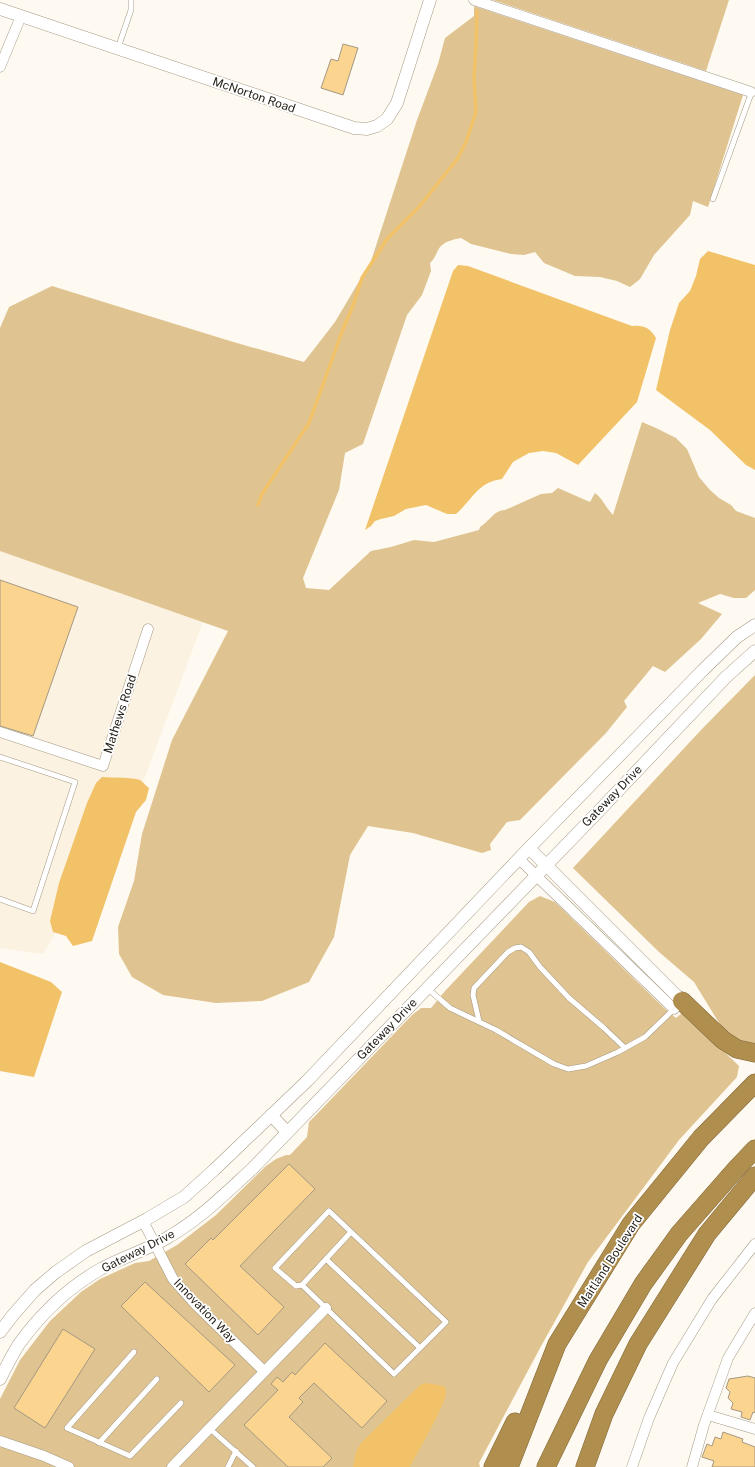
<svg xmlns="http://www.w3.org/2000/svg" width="755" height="1467" font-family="'Public Sans',sans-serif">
	<rect width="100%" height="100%" fill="#fffaf1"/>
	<polygon fill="#fcf2e1" points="0,547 206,614 139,793 43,954 0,948"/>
	<g fill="#dfc390">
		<polygon points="493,0 729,0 706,71"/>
		<path d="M474 6 743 95 708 207 693 201 690 215 654 255 640 279 630 287 617 281 600 277 575 276 544 263 535 252 524 255 511 254 471 244 461 238C455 239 445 241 440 247 436 252 436 258 430 263L431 271 422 295 407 315 363 444 345 453 339 490 303 578 306 588 329 590 371 551 391 547 414 540 434 542 479 530 480 527C489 522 494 510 505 510L541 494 552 493 558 488 590 502 595 493C603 499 606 508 613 515L642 422 656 428 676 438 687 449 699 477 710 490 719 498 731 505 736 511 755 518V590L746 598H734L720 594 698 603 722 614 701 639 665 672 653 666 624 701 627 707 606 733 520 820 507 822 490 844 491 850 482 853 413 833 368 826 350 855 334 937 309 982 262 1001 216 1003 163 995 132 977 119 954 118 927 134 881 142 834 172 740 228 631 0 551V328L9 307 52 286 230 341 304 362 335 322 371 261 417 120 438 64 445 38 474 16Z"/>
		<polygon points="755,675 755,1043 750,1046 727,1036 694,982 659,952 573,868 701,730"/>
		<polygon points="540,896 555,902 664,1008 676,1018 683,1012 739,1066 737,1077 679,1140 588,1262 540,1348 479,1463 480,1467 0,1467 0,1399 20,1360 50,1321 81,1292 100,1279 135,1263 149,1261 177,1245 216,1215 266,1166 276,1159 286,1155 290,1155 307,1137 309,1122 316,1115 412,1015 421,1008 431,1008 445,991 529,902"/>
	</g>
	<g fill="#f2c269">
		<polygon points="708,251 755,265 755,470 746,465 710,430 656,390 670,330 679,303 690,291 696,276 700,259"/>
		<path d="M458 265 468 266 632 326C644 325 650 328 656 338L637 402 578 465 556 453 543 451 529 453 513 462 502 479C478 482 473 499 456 514H447L426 505 406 509 394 516 381 519 375 521 371 526 365 530 453 271Z"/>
		<path d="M102 777C113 778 131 777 140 780 143 782 146 786 149 788L146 800 136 812 92 941 73 946 66 936 53 932 50 921 59 883 87 803 96 783Z"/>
		<polygon points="0,962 51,982 62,992 34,1077 0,1071"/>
		<path d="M426 1383 444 1386C445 1388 446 1389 446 1392 448 1400 416 1456 410 1467H353L356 1452 361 1443 420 1385Z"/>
	</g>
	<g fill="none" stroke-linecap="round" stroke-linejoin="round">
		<polyline stroke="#f2c269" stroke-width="3.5" points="258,505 262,494 309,423 342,332 354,303 362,278 387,239 419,207 458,158 466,142 476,112 474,77 476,44 477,11"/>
	</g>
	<g fill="#fbd590" stroke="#a49883">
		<polygon points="343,44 358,48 343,95 321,88 331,59 338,61"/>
		<polygon points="0,580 78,607 33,736 0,726"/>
		<polygon points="289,1164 315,1189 240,1266 284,1307 258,1335 185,1264 211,1238 213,1240"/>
		<polygon points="145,1282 235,1365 209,1392 121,1306"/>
		<polygon points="63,1329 95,1349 45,1428 14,1408"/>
		<polygon points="325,1343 387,1401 362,1428 314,1383 299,1398 303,1402 289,1417 332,1458 323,1467 288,1467 244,1425 278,1390 271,1384 277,1377 283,1382 292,1372 295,1375"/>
		<polygon points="748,1376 755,1378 755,1413 753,1412 750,1420 741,1417 742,1412 731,1409 733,1403 728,1398 730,1392 726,1388 729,1379"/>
		<polygon points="723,1432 743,1439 742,1442 755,1447 755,1467 712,1467 714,1461 702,1457 707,1444 712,1446 715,1437 721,1439"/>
	</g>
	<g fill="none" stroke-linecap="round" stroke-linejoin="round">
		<g stroke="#a59984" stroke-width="6">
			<g id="service">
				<polyline points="118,48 131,10 131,0"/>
				<polyline points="713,199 752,91"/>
				<polyline points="0,757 75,782 33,911 0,899"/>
				<polyline points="427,988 450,1008 496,1030 554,1064 568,1069 586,1066 618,1052 645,1037 674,1009"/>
				<polyline points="479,1021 473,995 474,988 508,952 515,948 521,947 529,952 540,967 569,998 604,1028 625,1048"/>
				<polygon points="329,1211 446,1322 394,1374 302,1285 296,1286 275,1268"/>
				<polyline points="326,1259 420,1348"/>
				<polyline points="302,1285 351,1232"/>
				<polyline points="134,1352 67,1428 130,1456 181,1403"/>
				<polyline points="209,1428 253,1467"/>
				<polyline points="99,1443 157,1379"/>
				<polyline points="228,1467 236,1451"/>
			</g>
		</g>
		<g stroke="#a59984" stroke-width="11">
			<g id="minor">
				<polyline points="474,0 751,92"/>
				<polyline points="0,67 21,16"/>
				<polyline points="0,732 103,766 148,629"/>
				<polyline points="519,859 674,1009 682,1001"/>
				<polyline points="143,1221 173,1279 196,1305 264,1371"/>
				<polyline points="708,1415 755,1429"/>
				<polyline points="0,1441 44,1456 69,1467"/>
				<polyline points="172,1467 326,1308"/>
				<polyline points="632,1467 649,1418 673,1363 712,1299 755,1244"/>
				<polyline points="692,1467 704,1425 728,1358 755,1313"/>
			</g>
		</g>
		<g stroke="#a59984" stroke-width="13">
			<g id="tertiary">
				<polyline points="0,9 354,128 367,129 377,126 387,119 397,103 430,0"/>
				<polyline points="529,848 682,1001"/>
				<polyline points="271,1115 287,1132"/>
				<polyline points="0,1332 13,1315 35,1290 56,1272 86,1251 147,1219 184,1197 214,1170 307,1081 529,848 703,670 737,637 755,625"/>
				<path d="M0 1379C6 1367 12 1355 19 1344 40 1315 68 1288 99 1270 122 1257 148 1250 170 1236 201 1218 226 1193 252 1169L596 814 726 677 755 651"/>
			</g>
		</g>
		<g stroke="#7f673a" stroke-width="19">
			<g id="motorway">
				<polyline points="682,1001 723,1040 737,1049 755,1053"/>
				<polyline points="493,1467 515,1422"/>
				<polyline points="509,1467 557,1344 631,1224 701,1138 755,1083"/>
				<polyline points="546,1467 598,1360 643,1284 679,1234 736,1169 755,1149"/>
				<polyline points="585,1467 604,1414 638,1344 707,1234 755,1176"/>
			</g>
		</g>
		<use href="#service" stroke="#fff" stroke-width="5"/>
		<use href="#minor" stroke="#fff" stroke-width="10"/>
		<use href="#tertiary" stroke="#fff" stroke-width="12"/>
		<use href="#motorway" stroke="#b08e4e" stroke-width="18"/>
	</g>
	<g text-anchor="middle" stroke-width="3.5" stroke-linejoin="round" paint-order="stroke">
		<g font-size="12" fill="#231e16" stroke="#fff">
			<text transform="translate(254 95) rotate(19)" y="4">McNorton Road</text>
			<text transform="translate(120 714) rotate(-72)" y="4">Mathews Road</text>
			<text transform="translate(612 796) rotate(-46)" y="4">Gateway Drive</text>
			<text transform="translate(387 1029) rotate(-46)" y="4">Gateway Drive</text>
			<text transform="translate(138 1251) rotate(-27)" y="4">Gateway Drive</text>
			<text transform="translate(610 1261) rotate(-57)" y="4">Maitland Boulevard</text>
			<text transform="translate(205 1311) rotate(46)" y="4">Innovation Way</text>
		</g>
	</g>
</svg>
